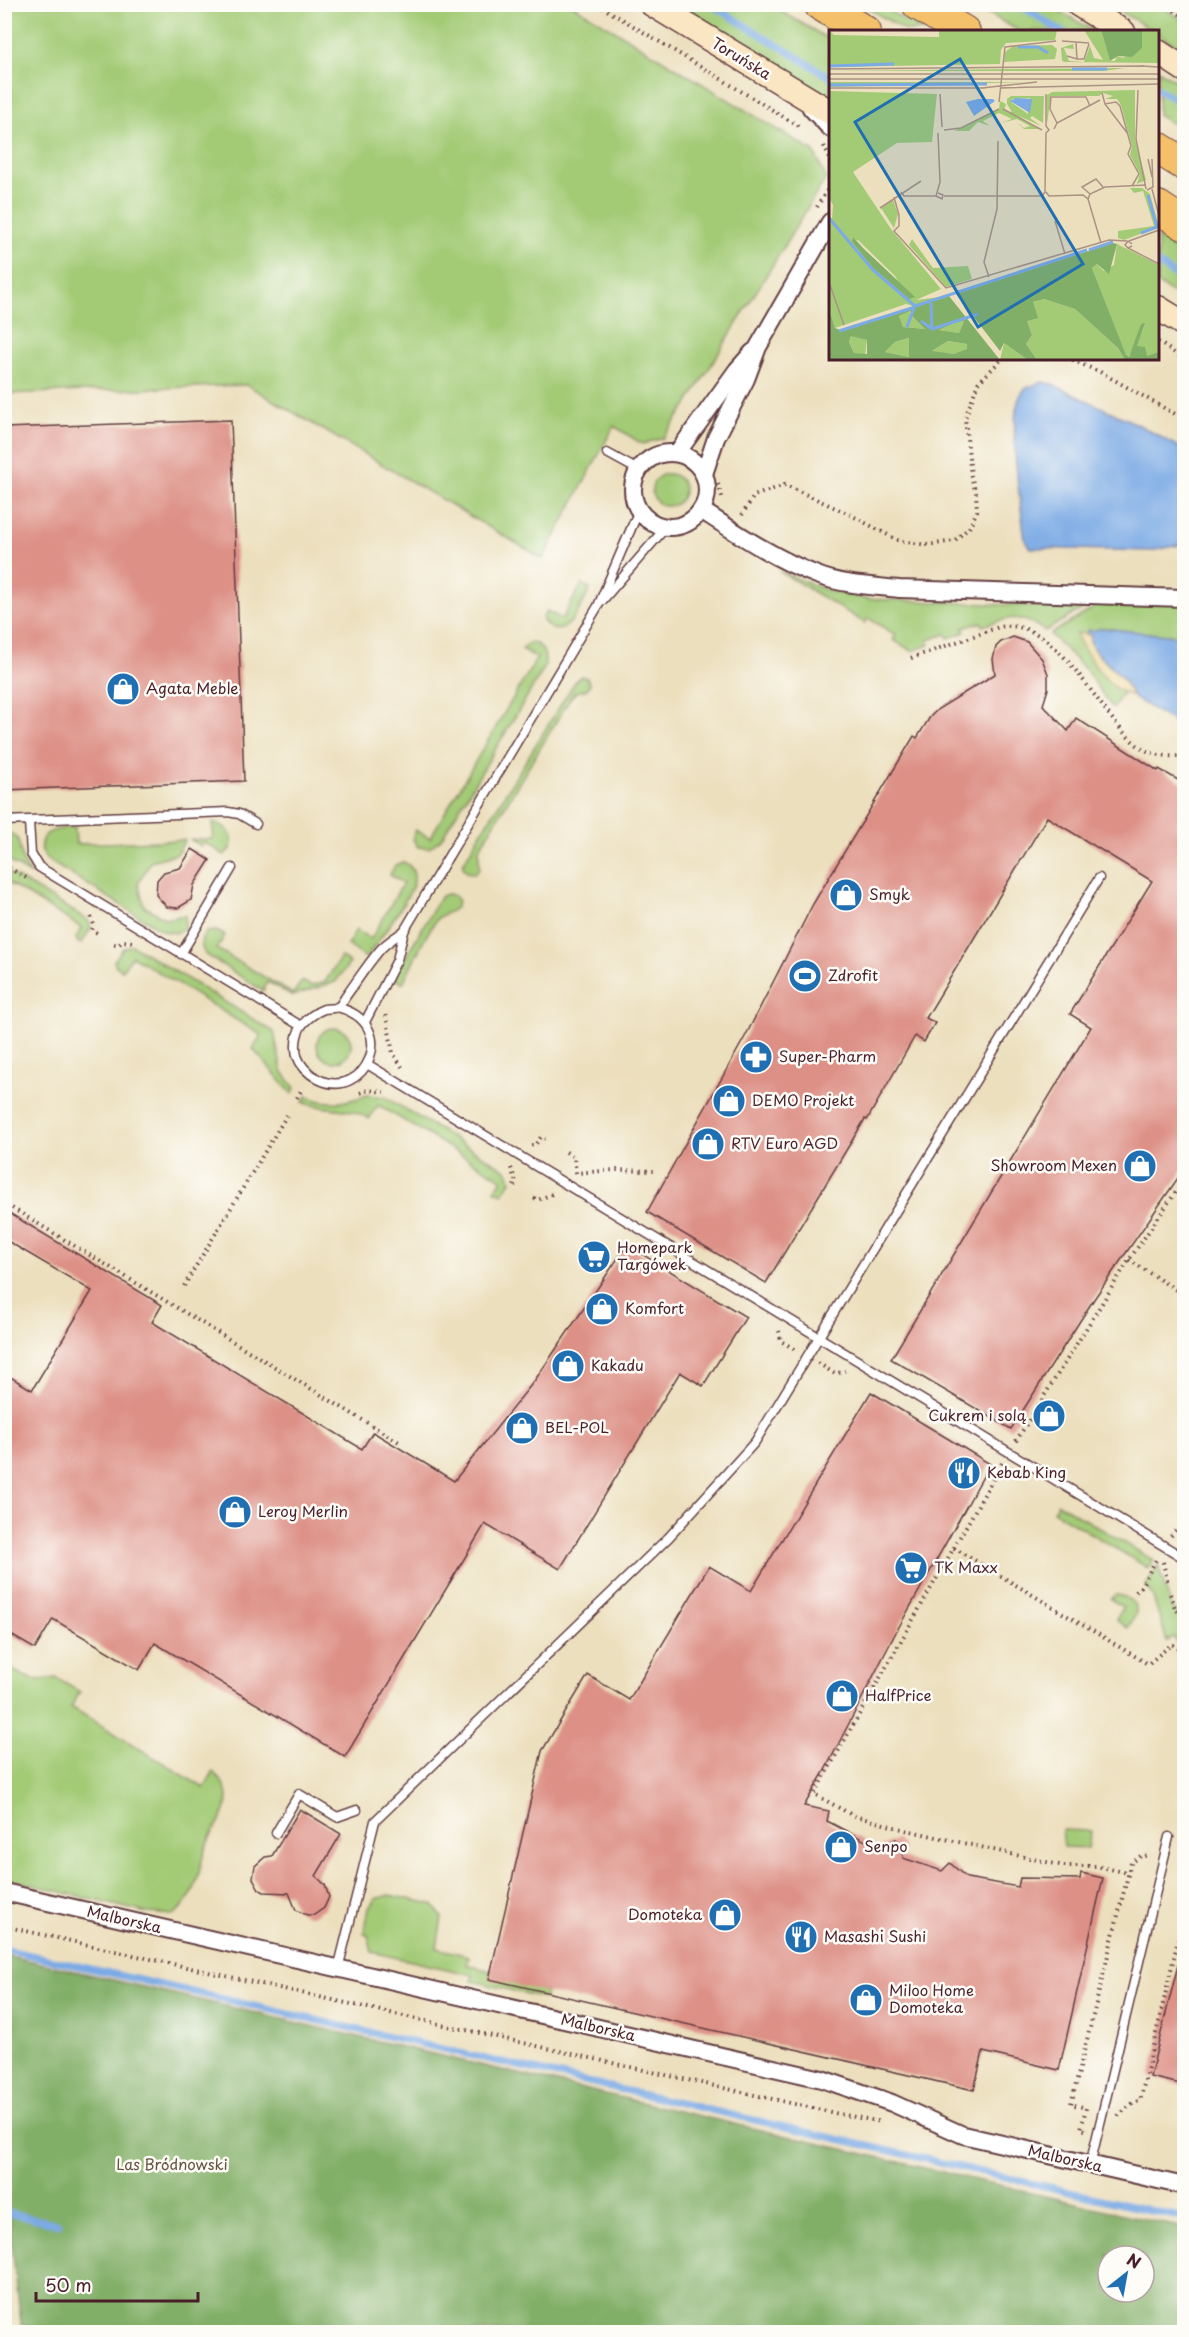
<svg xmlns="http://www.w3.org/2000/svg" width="1189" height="2337" font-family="'Playpen Sans',sans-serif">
	<rect width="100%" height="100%" fill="#fdfcf7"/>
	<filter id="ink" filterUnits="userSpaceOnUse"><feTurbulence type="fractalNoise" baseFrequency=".0167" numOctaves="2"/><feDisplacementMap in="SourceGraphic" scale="12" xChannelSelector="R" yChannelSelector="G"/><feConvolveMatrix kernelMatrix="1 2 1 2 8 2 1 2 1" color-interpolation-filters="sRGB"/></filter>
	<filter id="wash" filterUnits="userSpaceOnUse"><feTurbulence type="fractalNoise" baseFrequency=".008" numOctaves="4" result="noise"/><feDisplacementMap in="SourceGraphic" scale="24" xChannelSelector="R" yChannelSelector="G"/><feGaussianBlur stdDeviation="1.35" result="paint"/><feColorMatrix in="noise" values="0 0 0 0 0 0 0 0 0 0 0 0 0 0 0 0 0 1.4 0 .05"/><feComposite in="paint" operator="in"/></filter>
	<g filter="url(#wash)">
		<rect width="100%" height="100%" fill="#ecdfbd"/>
		<g fill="#a3cb76" stroke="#767550" stroke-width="1.5">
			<polygon points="4,5 573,5 814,152 826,178 688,403 663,438 642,444 614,426 543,559 247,385 5,394"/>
			<polygon points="675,5 771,5 830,40 830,98"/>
			<polygon points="862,5 879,5 924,31 906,31"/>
			<polygon points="974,5 1049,5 1094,31 1019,31"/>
			<polygon points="1109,5 1158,5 1184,20 1184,50 1158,34 1158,32 1154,31"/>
			<polygon points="1158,70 1184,86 1184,131 1158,115"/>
			<polygon points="1158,237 1184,253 1184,300 1158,284"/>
			<circle cx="668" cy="490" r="16"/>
			<path d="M779 571 829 591 868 599 1084 608 1045 631C1020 613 1010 617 983 626L981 622 963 628 965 632 948 638 946 634 928 640 929 645 912 651 893 640 896 635 868 618 865 623Z"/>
			<path d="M582 584 590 589C582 605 564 648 543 621V617L547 611 562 619Z"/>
			<polygon points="1184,596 1184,637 1102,628 1093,631 1088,630 1087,634 1076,633 1115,688 1124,691 1113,709 1085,669 1050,634 1089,611 1106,597 1121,604"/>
			<path d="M532 642C544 646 546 655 545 667L441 839 429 848 418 847 413 839 415 830 430 838 537 658 522 649 527 644Z"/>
			<polygon points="581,676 587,678 590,684 587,689 576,692 571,697 479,849 479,869 474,874 467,872 463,868 463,864 476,841 576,680"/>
			<path d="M213 823C227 825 235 835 231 848L224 855 204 842 201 846 191 840 213 839Z"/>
			<path d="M75 827 76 844 185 840 177 854 151 861 138 883 144 906 166 919 185 915V928L176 933 163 931 46 859C30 833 56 828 75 827Z"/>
			<path d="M5 831C22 836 18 844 22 858 23 865 28 870 32 875L5 859Z"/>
			<path d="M403 862C411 865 415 872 414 881 411 897 377 943 366 958L348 945 356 930 371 939 403 883 390 875 395 865Z"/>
			<polygon points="4,870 88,920 91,928 82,943 78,943 76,938 82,928 5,881"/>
			<path d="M447 894C453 894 460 898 457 906 453 913 442 913 437 919 423 938 413 962 403 983L395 979 410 949 441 896Z"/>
			<path d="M216 931 225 935 217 949 293 994 302 981 311 986 325 982 341 957 350 963 335 982 292 996 268 982 263 991 205 954C201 947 199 938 207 932Z"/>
			<polygon points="132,945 274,1032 282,1071 295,1088 292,1094 253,1049 261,1035 132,956 122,970 116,966 114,961 123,948"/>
			<circle cx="334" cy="1045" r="17"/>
			<path d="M367 1095 385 1097 508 1171 511 1181 503 1194 495 1191 502 1179 378 1105 369 1119C350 1106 324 1111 303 1102L307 1096C328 1106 346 1103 367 1095Z"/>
			<polygon points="1058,1503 1153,1560 1148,1568 1053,1511"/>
			<polygon points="1158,1565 1171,1606 1184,1624 1184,1644 1178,1644 1174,1638 1167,1641 1153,1597 1146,1586"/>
			<path d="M1115 1595C1124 1595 1138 1602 1136 1614 1134 1618 1130 1624 1128 1628L1116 1620 1123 1607 1110 1599Z"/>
			<path d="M4 1665C25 1677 32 1683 56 1678L80 1692 71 1707 204 1788 213 1772C222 1780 227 1787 227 1800 227 1816 214 1827 208 1842 195 1872 203 1892 173 1915L147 1913 5 1878Z"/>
			<polygon points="1062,1830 1091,1831 1088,1848 1064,1847"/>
			<polygon points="389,1895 432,1904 442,1917 437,1948 469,1956 467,1965 491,1971 546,1992 545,1998 472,1981 473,1975 372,1952 368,1935 364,1934 369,1908 375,1899"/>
		</g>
		<path fill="#82af67" stroke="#666749" stroke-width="1.5" fill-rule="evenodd" d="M5 1955 1184 2228V2332H22L4 2177ZM1108 2256H1144V2292H1108Z"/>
		<path fill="#eeda9e" stroke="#9c7c64" stroke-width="1.5" d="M1076 633 1091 635 1095 651 1123 679 1134 698C1129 694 1122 692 1117 689 1104 681 1081 647 1076 633Z"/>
		<g fill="#7baae5" stroke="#626488" stroke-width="1.5">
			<path d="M1042 382 1052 384 1141 426 1184 450V544L1151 551 1030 548 1025 540C1022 511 1003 409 1025 389 1029 386 1037 384 1042 382Z"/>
			<polygon points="1102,628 1184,637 1184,728 1134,698 1123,679 1095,651 1090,641 1091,635 1087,634 1087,630 1093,631"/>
		</g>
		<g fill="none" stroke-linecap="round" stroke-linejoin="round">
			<g stroke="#7baae5" stroke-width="7">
				<polyline points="710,4 830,77"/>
				<polyline points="1018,4 1062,32"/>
				<polyline points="1158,89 1184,105"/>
				<polyline points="1158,264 1184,281"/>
				<polyline points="4,1949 1184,2218"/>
				<polyline points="4,2212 58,2224"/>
			</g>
		</g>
		<g id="blocks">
			<g fill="#dd9086">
				<polygon points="231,420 244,781 4,790 4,428"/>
				<polygon points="1013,637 1027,642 1042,659 1048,674 1048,689 1043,705 1068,731 1076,718 1158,771 1159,769 1185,784 1185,1168 1094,1299 1011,1429 891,1359 1091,1027 1070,1014 1152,881 1047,817 926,1018 935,1023 924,1042 915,1036 867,1120 865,1119 766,1283 647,1212 746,1035 813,904 914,736 917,738 930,717 938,709 995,674 993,659 996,647 1001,642"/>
				<polygon points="192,849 210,860 194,885 191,900 178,908 167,907 156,895 157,880 164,872 180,868"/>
				<polygon points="4,1210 162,1305 152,1322 362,1449 373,1432 454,1481 535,1380 627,1245 746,1317 703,1386 680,1372 560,1569 485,1524 345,1757 155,1643 139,1670 53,1619 35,1649 4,1631 4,1373 32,1390 92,1291 4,1239"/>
				<polygon points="871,1392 990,1464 895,1634 824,1772 804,1806 829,1811 827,1821 879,1848 896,1839 903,1846 903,1858 942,1871 950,1863 967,1878 1018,1887 1020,1878 1080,1879 1081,1873 1103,1878 1059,2070 983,2052 974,2090 489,1979 542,1751 588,1675 629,1700 709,1566 751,1591"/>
				<polygon points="300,1809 341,1834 316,1876 325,1885 329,1897 324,1908 314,1915 307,1915 296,1910 289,1893 264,1892 259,1889 253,1878 255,1866 265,1857 272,1856"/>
				<polygon points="1178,1965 1185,1966 1185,2085 1150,2077"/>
			</g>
		</g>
	</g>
	<g filter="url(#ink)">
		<use href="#blocks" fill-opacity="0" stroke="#623c41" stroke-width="1.5"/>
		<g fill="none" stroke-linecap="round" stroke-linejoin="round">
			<g stroke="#623c41" stroke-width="11">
				<g id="lane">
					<polyline points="607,453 638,470"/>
					<polyline points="602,601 667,526"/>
					<polyline points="4,821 228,812 239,814 256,824"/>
					<polyline points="29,821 31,854 39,867 301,1026"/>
					<polyline points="181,954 232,868"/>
					<path d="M337 1007C403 1024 364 1103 318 1079 309 1074 301 1067 297 1056 295 1046 296 1034 302 1025 308 1018 316 1012 324 1009 328 1008 335 1009 338 1007 341 1005 344 999 346 996 357 981 367 965 379 951 385 943 396 937 404 931"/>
					<polyline points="365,1022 397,960 404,931 598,606 639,510"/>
					<polyline points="367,1064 1184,1558"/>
					<polyline points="1184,1569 1184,1589"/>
					<polyline points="276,1833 299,1794 337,1817 357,1810"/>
					<polyline points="338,1969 375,1821 669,1537 755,1442 1099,878"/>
					<polyline points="1090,2165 1169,1837"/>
				</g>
			</g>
			<g stroke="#623c41" stroke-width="20">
				<g id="street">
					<polyline points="811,108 830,128"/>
					<polyline points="677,453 737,370 753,352"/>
					<circle cx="670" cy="490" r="37"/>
					<polyline points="704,474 716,438 746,379 758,347 830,222"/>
					<path d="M701 510C738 534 775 559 817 575 842 585 872 586 899 589L1184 598"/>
					<polyline points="4,1892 822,2079 892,2103 963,2135 1184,2186"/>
				</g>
			</g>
			<g stroke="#623c41" stroke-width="27">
				<g id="secondary">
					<polyline points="652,4 830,112"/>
					<polyline points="1078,4 1123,32"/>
					<polyline points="1158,52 1184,69"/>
					<polyline points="1158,308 1184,324"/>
				</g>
			</g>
			<g stroke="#623c41" stroke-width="34">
				<g id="highway">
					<polyline points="820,4 865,32"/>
					<polyline points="918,4 964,32"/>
					<polyline points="1158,148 1184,164"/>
					<polyline points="1158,207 1184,224"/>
				</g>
			</g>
			<g stroke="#623c41" stroke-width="4" stroke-dasharray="1.5 4.5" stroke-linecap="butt">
				<polyline points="597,4 802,128"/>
				<polyline points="1164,4 1184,17"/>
				<polyline points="824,146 830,159"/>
				<polyline points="817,207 830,185"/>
				<polyline points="1158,342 1184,359"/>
				<polyline points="1067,358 1100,372 1184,419"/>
				<polyline points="718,484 723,500"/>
				<polyline points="742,515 754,496 785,485 849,514 899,541 928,545 954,541 969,528 977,511 976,493 971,476 965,418 978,383 1003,358"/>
				<path d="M911 658 999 627C1060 615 1098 718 1140 747 1152 756 1170 757 1184 756"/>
				<polyline points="4,865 28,879"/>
				<polyline points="91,917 94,925 92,930 97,933"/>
				<polyline points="114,944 118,945 123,941 132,942"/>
				<polyline points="386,1015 393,1053 402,1067"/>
				<polyline points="360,1093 368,1090 384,1092"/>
				<polyline points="297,1098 302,1089"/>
				<polyline points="531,1145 535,1145 541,1137 545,1139"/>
				<polyline points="566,1152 574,1157 576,1173 615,1170 653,1171"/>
				<polyline points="511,1168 516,1182 514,1186"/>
				<polyline points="534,1198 538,1200 552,1194"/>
				<polyline points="7,1205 399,1442"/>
				<polyline points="1129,1260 1184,1295"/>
				<polyline points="184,1286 287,1115"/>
				<polyline points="779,1331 781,1341 796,1350"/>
				<polyline points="818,1363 835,1374 845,1371"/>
				<polyline points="1016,1441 1129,1260 1184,1180"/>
				<polyline points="1002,1463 814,1794 854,1816 906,1830 1064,1866 1096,1866 1129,1873"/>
				<polyline points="1171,1536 1176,1530 1184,1532"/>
				<polyline points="954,1548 1148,1664 1172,1644 1179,1649 1184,1650"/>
				<polyline points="1163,1562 1168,1584"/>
				<polyline points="1136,1592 1142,1585 1157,1558"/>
				<polyline points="1170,1594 1175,1608 1184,1619"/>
				<polyline points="4,1926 839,2114 882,2122"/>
				<polyline points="1118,2116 1133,2103 1140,2101 1184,1915"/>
				<polyline points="1085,2130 1081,2129 1086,2108 1071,2104 1131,1863 1142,1855 1150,1857"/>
			</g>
			<use href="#lane" stroke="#fff" stroke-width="8"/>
			<use href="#street" stroke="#fff" stroke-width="16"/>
			<use href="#secondary" stroke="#fbe6c3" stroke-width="24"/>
			<use href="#highway" stroke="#f4c16a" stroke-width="32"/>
		</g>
	</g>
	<defs>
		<g id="shop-disc" transform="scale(1.725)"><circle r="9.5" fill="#1f6fb2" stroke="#fdfcf7"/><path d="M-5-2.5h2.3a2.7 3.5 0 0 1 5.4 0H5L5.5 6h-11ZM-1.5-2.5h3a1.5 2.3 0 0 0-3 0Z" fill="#fff"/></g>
		<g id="stadium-disc" transform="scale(1.725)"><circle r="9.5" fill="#1f6fb2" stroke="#fdfcf7"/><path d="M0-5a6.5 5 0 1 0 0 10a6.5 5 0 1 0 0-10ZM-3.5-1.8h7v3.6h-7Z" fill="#fff"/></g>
		<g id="pharmacy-disc" transform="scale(1.725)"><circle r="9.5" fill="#1f6fb2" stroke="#fdfcf7"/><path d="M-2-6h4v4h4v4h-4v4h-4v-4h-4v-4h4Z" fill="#fff"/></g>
		<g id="supermarket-disc" transform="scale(1.725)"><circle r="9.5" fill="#1f6fb2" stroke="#fdfcf7"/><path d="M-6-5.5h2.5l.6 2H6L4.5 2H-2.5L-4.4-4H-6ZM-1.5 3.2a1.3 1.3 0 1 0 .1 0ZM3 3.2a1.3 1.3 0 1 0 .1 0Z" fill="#fff"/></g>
		<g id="restaurant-disc" transform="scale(1.725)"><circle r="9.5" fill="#1f6fb2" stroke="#fdfcf7"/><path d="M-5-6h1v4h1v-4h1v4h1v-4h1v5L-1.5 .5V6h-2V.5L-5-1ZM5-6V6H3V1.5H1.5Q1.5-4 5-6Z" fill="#fff"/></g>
	</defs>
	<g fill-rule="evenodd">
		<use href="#shop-disc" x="123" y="689"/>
		<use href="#shop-disc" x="846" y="895"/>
		<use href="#stadium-disc" x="805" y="976"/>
		<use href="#pharmacy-disc" x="756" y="1057"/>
		<use href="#shop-disc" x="729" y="1101"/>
		<use href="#shop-disc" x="708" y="1144"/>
		<use href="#shop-disc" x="1140" y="1166"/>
		<use href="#supermarket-disc" x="594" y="1257"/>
		<use href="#shop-disc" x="602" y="1309"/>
		<use href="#shop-disc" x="568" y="1366"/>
		<use href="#shop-disc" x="1049" y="1416"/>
		<use href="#shop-disc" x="522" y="1428"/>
		<use href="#restaurant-disc" x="964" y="1473"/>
		<use href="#shop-disc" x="235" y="1512"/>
		<use href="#supermarket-disc" x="911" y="1568"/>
		<use href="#shop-disc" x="842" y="1696"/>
		<use href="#shop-disc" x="841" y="1847"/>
		<use href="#shop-disc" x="725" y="1915"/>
		<use href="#restaurant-disc" x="801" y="1937"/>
		<use href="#shop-disc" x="866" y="2000"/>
	</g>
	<g text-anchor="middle" stroke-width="5" stroke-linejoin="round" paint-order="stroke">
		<g font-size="15" fill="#4a1f2b" stroke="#fdfcf7">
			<text transform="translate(741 59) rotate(31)" y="5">Toruńska</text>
			<text transform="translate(124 1920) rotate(13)" y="5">Malborska</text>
			<text transform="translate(598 2028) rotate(13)" y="5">Malborska</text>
			<text transform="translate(1065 2159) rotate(13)" y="5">Malborska</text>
		</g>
		<g font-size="15" fill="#4a1f2b" stroke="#fdfcf7" text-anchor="start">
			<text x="146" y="694">Agata Meble</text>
			<text x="869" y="900">Smyk</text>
			<text x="828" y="981">Zdrofit</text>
			<text x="779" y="1062">Super-Pharm</text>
			<text x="752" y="1106">DEMO Projekt</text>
			<text x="731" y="1149">RTV Euro AGD</text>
			<text x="1117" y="1171" text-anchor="end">Showroom Mexen</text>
			<text x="617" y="1253">Homepark<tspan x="617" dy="17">Targówek</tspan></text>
			<text x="625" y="1314">Komfort</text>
			<text x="591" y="1371">Kakadu</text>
			<text x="1026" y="1421" text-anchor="end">Cukrem i solą</text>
			<text x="545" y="1433">BEL-POL</text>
			<text x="987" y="1478">Kebab King</text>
			<text x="258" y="1517">Leroy Merlin</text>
			<text x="934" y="1573">TK Maxx</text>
			<text x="865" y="1701">HalfPrice</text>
			<text x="864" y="1852">Senpo</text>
			<text x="702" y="1920" text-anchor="end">Domoteka</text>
			<text x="824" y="1942">Masashi Sushi</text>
			<text x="889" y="1996">Miloo Home<tspan x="889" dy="17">Domoteka</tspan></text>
		</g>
		<g font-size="15" fill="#655342" stroke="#fdfcf7">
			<text x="172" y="2170">Las Bródnowski</text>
		</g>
	</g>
	<g transform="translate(829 30)">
		<rect width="330" height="330" fill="#ecdfbd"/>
		<path d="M0 0 5 5 110 7V0H228L226 10 177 13 172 20 171 34 0 37ZM255 0H272L281 31H286L288 26 294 28 313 18V0H330V33L236 32 233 31 232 18 244 14 245 19 235 18 240 31 255 32 261 16 265 28 274 30ZM223 15 228 19 226 29 175 32 176 22 184 16ZM296 38 274 41H0ZM0 52H195L0 57ZM306 60V109L317 150 308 154 311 144 301 125 303 116 292 75 288 69H276L284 66 274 63 270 66H222L218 94V65L223 62ZM0 61 108 64 103 112 68 113 24 142 62 199 112 259 87 270 120 266 88 277 77 274 6 298 0 279V185L3 189 4 175 0 168ZM29 210 66 246 80 269 44 238 23 212ZM180 66 178 69 182 66H215L214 93 203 86 201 88 212 96 190 86 210 99H195L188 92 195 98 201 96 188 89 171 93 183 89 170 83 154 91 161 96 149 92 140 101H125L170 79 171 71 177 74 175 80 183 82 178 74V69ZM201 68 199 84 182 72 183 69ZM301 158H313L321 164 330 197 295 210 289 208V201L325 196 314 161 305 163ZM64 169 69 184 65 198 52 178ZM83 209 104 238 139 236 143 249 117 257 80 215ZM288 214 330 235V322L323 325 318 326 307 317 316 294 299 328 297 326 263 238 268 234 275 241 285 235ZM215 269 246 279 289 318 296 330H206L197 314 203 305 198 291 204 272ZM80 281 84 287 96 299 74 297 70 286ZM135 291 130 303 110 300 130 291ZM28 306 38 310 36 326 25 323 20 312 22 306ZM81 308 80 327 56 322 66 312ZM119 311 138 314V320L125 324 102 322ZM175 313 199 330H171Z" fill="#a3cb76" fill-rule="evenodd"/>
		<path d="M272 0H313V18L303 27 289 26 281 31ZM24 207 35 219 86 267 80 269 44 238 23 212ZM284 213 288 214 280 244 268 234 263 238 297 325 300 327 312 294 316 293 308 316 316 317 318 326 330 322 329 330H296L289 318 246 279 215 269 204 272 209 288 198 291 203 305 197 314 207 329 199 330 175 313 171 321 127 264ZM120 266 171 330H0V279L6 298 11 300ZM81 281 84 287 96 299 74 297 70 286ZM135 291 130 303 110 300 130 291ZM22 306 38 310V324L25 323 20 312ZM80 308V327L56 322 66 312ZM119 311 138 314V319L125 324 103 321Z" fill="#82af67" fill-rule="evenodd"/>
		<path d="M187 68 203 69 201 83 181 71ZM149 69H164L166 71 145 86 137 72Z" fill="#7baae5"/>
		<path fill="none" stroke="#7baae5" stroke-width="3" d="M189 17H209L219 23M0 36 65 34M243 39H278M0 55 158 54M0 188 44 240 86 276 258 220M312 203 328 197 319 165M260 220 284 212M102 273 103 298M92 291 103 299 149 284M78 297 85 278M10 301 86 277"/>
		<path fill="none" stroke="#ab9283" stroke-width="1.5" d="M233 11 260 13M238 26 248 29 247 13M248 29H255L260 14M312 36 330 37M0 39 315 36M0 44H330M0 49H330M0 58H156M153 58 208 52M171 58 330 54M309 60 307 109 317 159M273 63 276 74 287 72 291 76 302 116 299 124 310 144 303 156M111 64 113 97M170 72 176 17 227 11M276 74 299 104M174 79 213 100M228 93 221 79 222 67H257L261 76M225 99 228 93 271 70M115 100 132 98 170 79M319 129 323 147M323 159 330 186M318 160 324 157 323 129M72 162 75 166H107M217 162 220 166 254 165 259 169 272 213M109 163 114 165 113 169 107 166 111 152 109 103M261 164 253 157 267 149 274 157M115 166H213L216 162 217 103 220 100 217 96V64M65 167 70 185V196L65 201 117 258 280 210 298 211M259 169 261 164 276 157 317 155M51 178 92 151M226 191 236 224M300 211 330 200M303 216 299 218 296 215 299 211 303 214M299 218 330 234M160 247 155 232 168 179 169 111M0 252 15 295"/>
		<path fill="#1f6fb2" fill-opacity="0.15" stroke="#1f6fb2" stroke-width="3" d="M131 29 254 234 149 297 26 92Z"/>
		<rect width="330" height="330" fill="none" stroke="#4a1f2b" stroke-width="3"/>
	</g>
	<rect width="1189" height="2337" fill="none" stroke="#fdfcf7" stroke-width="24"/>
	<g transform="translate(1126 2274) rotate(31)"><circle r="28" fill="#fdfcf7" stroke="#b5a4a5" stroke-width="1.5"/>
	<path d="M0-4.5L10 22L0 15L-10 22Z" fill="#1f6fb2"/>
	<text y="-9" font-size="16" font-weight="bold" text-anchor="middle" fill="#4a1f2b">N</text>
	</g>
	<path d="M36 2292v9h162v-9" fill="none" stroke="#4a1f2b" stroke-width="3"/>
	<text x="45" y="2292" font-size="18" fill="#4a1f2b" stroke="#fdfcf7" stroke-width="4.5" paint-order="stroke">50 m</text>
</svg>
